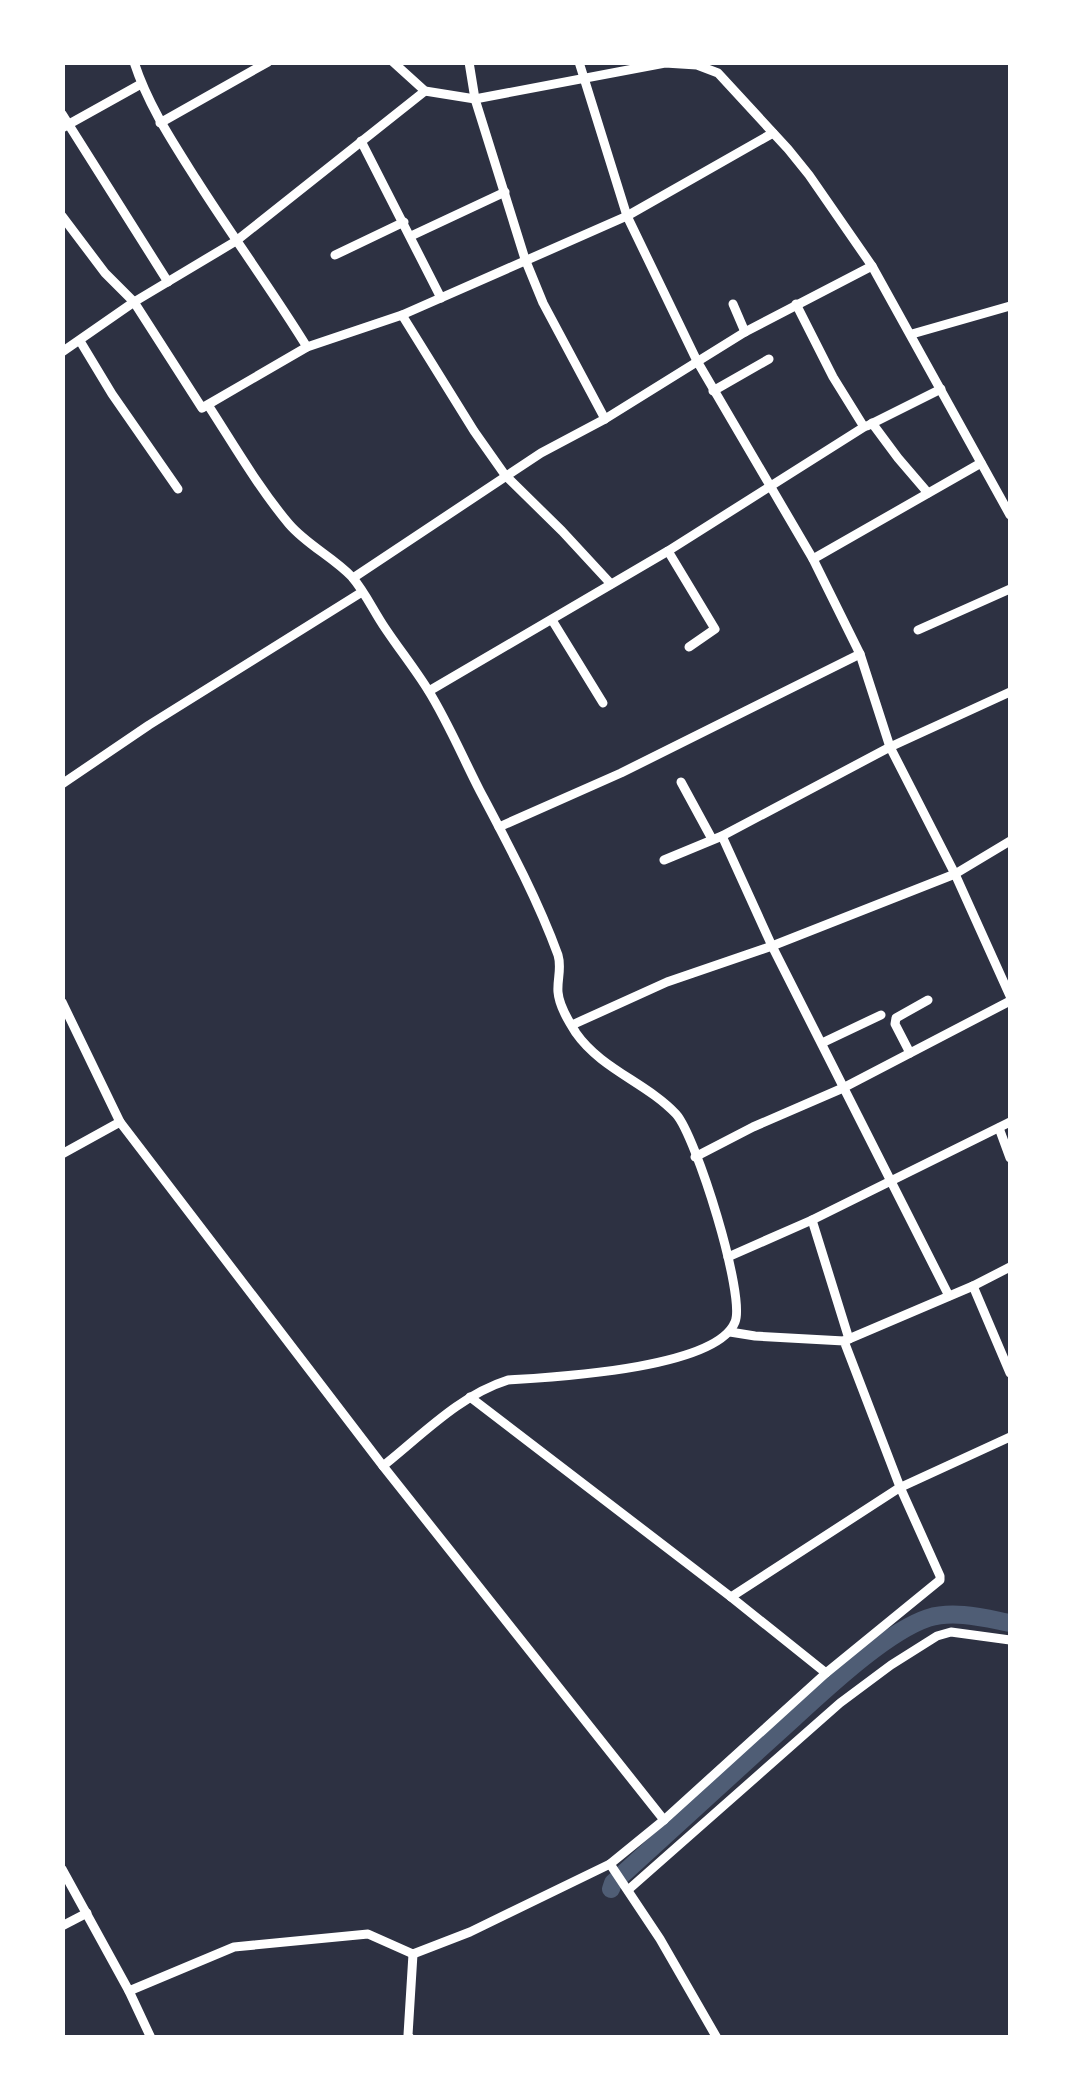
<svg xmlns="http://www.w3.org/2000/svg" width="1073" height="2100" font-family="'Crimson Pro',serif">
	<rect width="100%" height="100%" fill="#2d3142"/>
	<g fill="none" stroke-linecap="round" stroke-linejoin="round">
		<path stroke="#4f5d75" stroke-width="18" d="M611 1889 613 1883C673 1828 733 1773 794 1718 826 1689 886 1632 928 1618 954 1610 984 1618 1010 1623"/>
		<g stroke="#fff" stroke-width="9">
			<path d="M134 62C148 105 172 141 196 179 232 236 272 290 307 347"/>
			<polyline points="393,62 425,91 475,99 665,63 697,65 718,73 788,149 809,175 872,266 1010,515"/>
			<polyline points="469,62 475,99 525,259 543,303 605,419"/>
			<polyline points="579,62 627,216 697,361 813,559 860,654 890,747 955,874 1010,996"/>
			<polyline points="62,114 168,282"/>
			<polyline points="160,123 268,62"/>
			<polyline points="62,128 141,84"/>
			<polyline points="361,141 441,298"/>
			<polyline points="62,216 105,273 134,302 202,408 307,347 402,315 627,216 773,133"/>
			<polyline points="411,236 505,192"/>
			<polyline points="335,255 404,222"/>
			<polyline points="733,304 745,332"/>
			<polyline points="402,315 474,431 505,475 562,531 611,584"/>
			<polyline points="912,334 1010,306"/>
			<polyline points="80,341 112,394 178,489"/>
			<polyline points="62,352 134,302 236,241 425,91"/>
			<polyline points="713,391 769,359"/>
			<path d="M208 405C234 445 258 487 289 524 307 545 333 557 352 577 365 592 374 612 385 628 399 649 415 669 428 690 448 722 463 758 480 791 508 844 537 898 558 955 562 968 557 979 558 992 559 1006 569 1022 576 1033 601 1069 647 1083 676 1114 696 1136 746 1296 735 1322 716 1369 554 1377 508 1380 460 1395 422 1435 383 1466"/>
			<polyline points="872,423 898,458 928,493"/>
			<polyline points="867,426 941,389"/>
			<polyline points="668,551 715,629 689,647"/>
			<polyline points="813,559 981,463"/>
			<polyline points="353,578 541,453 605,419 745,332 872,266"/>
			<polyline points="552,620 603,703"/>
			<polyline points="918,630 1010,589"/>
			<polyline points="429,691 668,551 864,427 833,377 796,304"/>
			<polyline points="681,782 712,839"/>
			<polyline points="62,784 149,725 362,592"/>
			<polyline points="499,827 621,773 860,654"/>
			<polyline points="722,836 772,946 949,1296"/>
			<polyline points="664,860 722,836 890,747 1010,692"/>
			<polyline points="62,1002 120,1122 62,1154"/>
			<polyline points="572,1025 667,982 772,946 955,874 1010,841"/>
			<polyline points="822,1043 881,1015"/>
			<polyline points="910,1053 895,1024 896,1018 928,1000"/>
			<polyline points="120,1122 383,1466 664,1820 610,1864 470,1932 413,1954 368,1934 234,1947 129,1991"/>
			<polyline points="999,1128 1010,1158"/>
			<polyline points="695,1157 753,1127 843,1088 1010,1001"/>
			<polyline points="812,1220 849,1339"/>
			<polyline points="728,1257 812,1220 1010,1122"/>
			<polyline points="973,1286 1010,1373"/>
			<polyline points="844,1341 973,1286 1010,1267"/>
			<polyline points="470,1397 731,1597 826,1673"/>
			<polyline points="731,1597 899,1488 1010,1437"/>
			<polyline points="664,1820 826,1673 940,1580 940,1576 900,1487 844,1341 755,1336 730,1332"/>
			<polyline points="610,1864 660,1939 717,2038"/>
			<polyline points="62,1869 129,1991 151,2038"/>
			<polyline points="628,1890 840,1703 891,1665 937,1636 951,1632 1010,1640"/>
			<polyline points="62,1926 87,1913"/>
			<polyline points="410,2038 408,2035 413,1954"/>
		</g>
	</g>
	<rect width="1073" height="2100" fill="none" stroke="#ffffff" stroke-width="130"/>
</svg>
